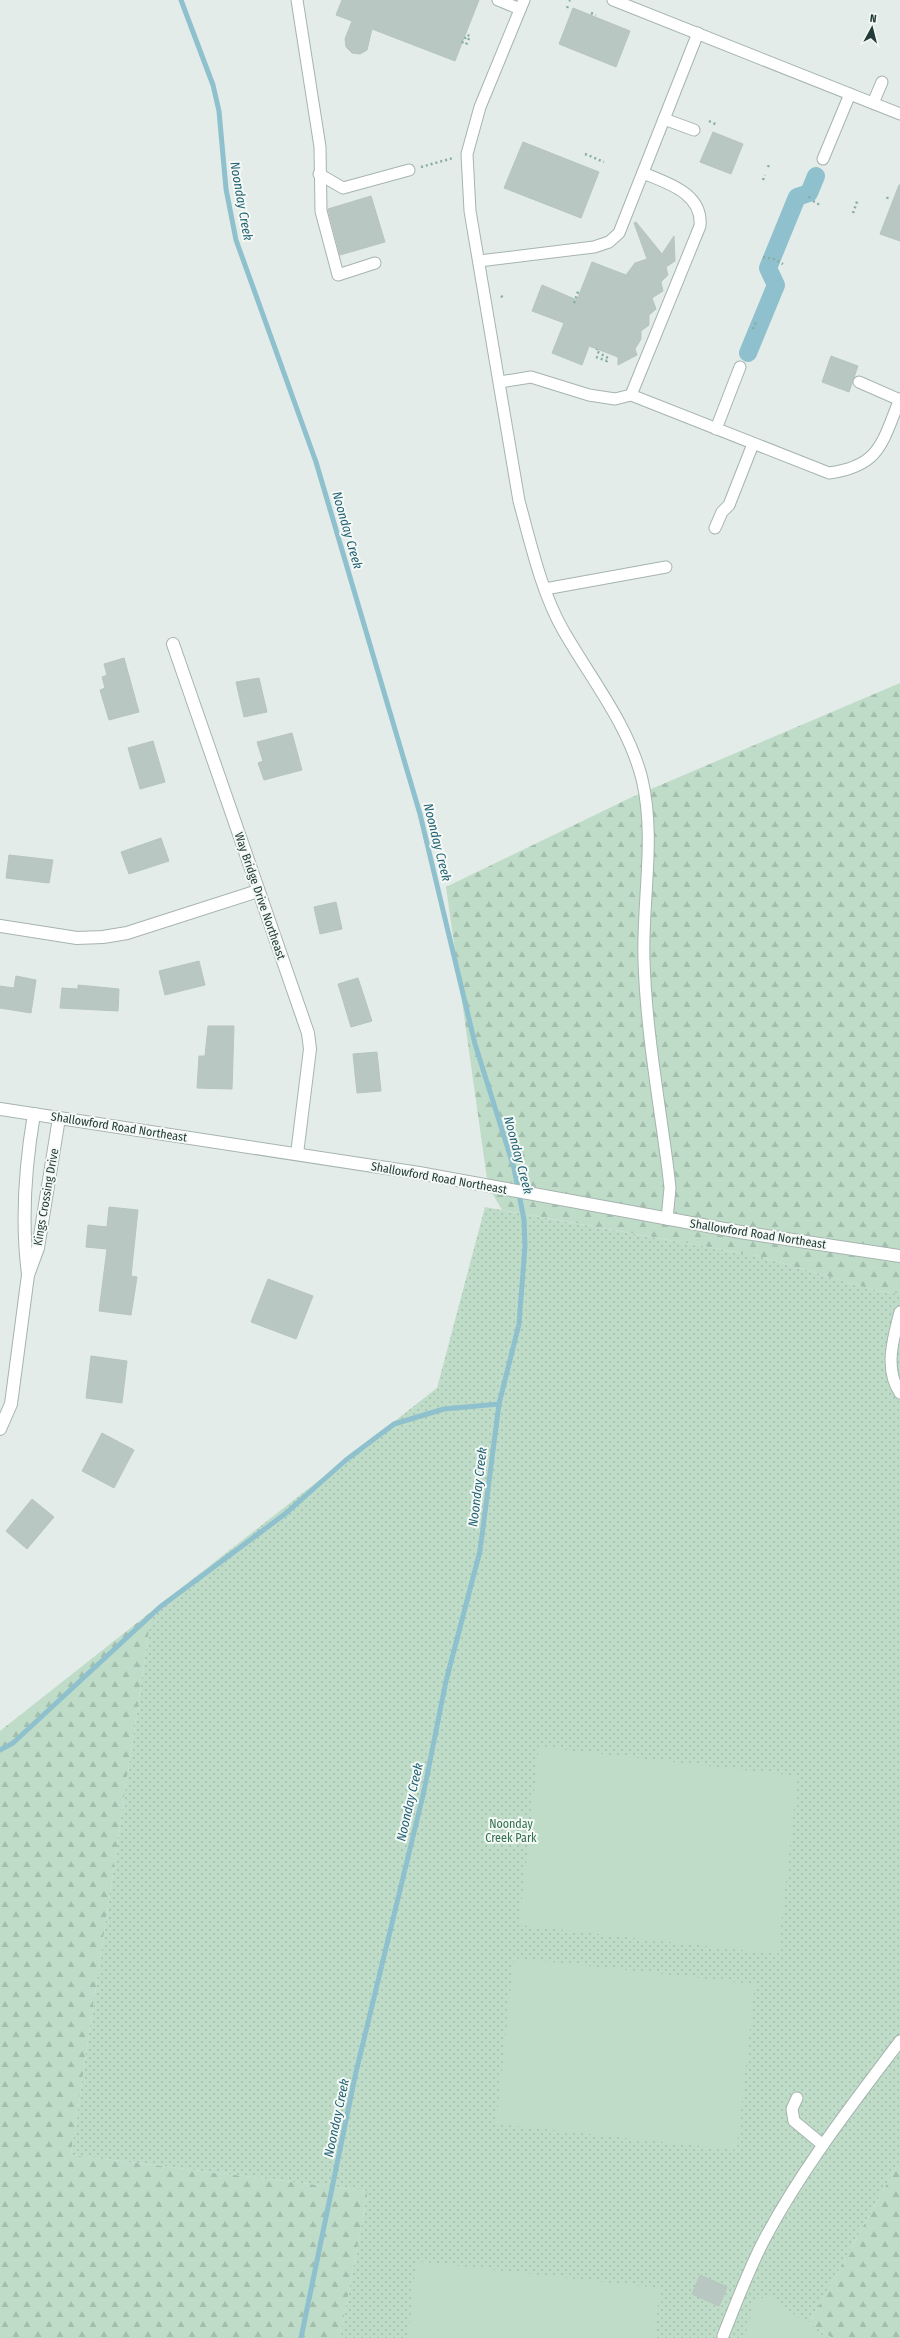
<svg xmlns="http://www.w3.org/2000/svg" width="900" height="2338" font-family="'Fira Sans Condensed',sans-serif">
	<defs>
		<pattern id="forest-firs" width="22" height="20" patternUnits="userSpaceOnUse"><rect width="22" height="20" fill="#bedcc8"/><path d="M5 1l3.5 6h-7zM16 11l3.5 6h-7z" fill="#a3beac"/></pattern>
		<pattern id="park-dots" width="8" height="8" patternUnits="userSpaceOnUse"><rect width="8" height="8" fill="#bedcc8"/><path d="M2 2h.1M6 6h.1" fill="none" stroke="#a3beac" stroke-width="1.8" stroke-linecap="round"/></pattern>
	</defs>
	<rect width="100%" height="100%" fill="#e3ece9"/>
	<g fill="url(#forest-firs)">
		<polygon points="900,683 900,1294 878,1291 758,1256 502,1210 488,1186 446,887 630,798"/>
		<polygon points="152,1611 71,2155 368,2191 340,2338 0,2338 0,1731"/>
		<polygon points="900,2160 900,2338 832,2338 809,2323"/>
	</g>
	<polygon fill="url(#park-dots)" points="485,1207 758,1256 878,1291 900,1294 900,2160 809,2323 832,2338 340,2338 368,2191 71,2155 152,1611 437,1388"/>
	<g fill="#bedcc8">
		<polygon points="539,1747 798,1776 778,1954 519,1925"/>
		<polygon points="514,1958 755,1984 737,2150 496,2124"/>
		<polygon points="416,2261 660,2288 655,2338 408,2338"/>
		<polygon points="769,2296 827,2338 744,2338 755,2300"/>
	</g>
	<g fill="none" stroke-linecap="round" stroke-linejoin="round">
		<g stroke="#8fc0cd" stroke-width="5">
			<polyline points="181,0 213,85 219,111 226,189 236,240 316,462 420,814 475,1044 514,1168 524,1220 525,1246 519,1324 499,1404 480,1551 446,1681 424,1791 356,2072 301,2338"/>
			<polyline points="0,1750 13,1743 160,1607 285,1514 346,1460 394,1424 444,1409 499,1404"/>
		</g>
		<polyline stroke="#8fc0cd" stroke-width="18" points="748,353 776,285 768,268 797,197 809,193 816,176"/>
	</g>
	<g fill="#b9c7c2" stroke="#b6c5c0">
		<polygon points="342,0 479,0 455,61 372,29 367,50 360,54 352,53 346,47 345,39 352,21 336,15"/>
		<polygon points="573,8 630,31 616,67 559,44"/>
		<polygon points="713,132 743,144 731,174 700,162"/>
		<polygon points="523,142 599,172 581,218 504,188"/>
		<polygon points="899,185 900,185 900,241 880,234"/>
		<polygon points="371,196 385,242 340,255 328,209"/>
		<polygon points="636,222 662,254 674,236 675,261 666,267 668,275 661,282 663,291 652,298 656,309 649,315 649,325 641,331 641,339 635,349 637,355 618,365 618,357 589,346 582,365 552,353 564,323 532,311 542,285 577,300 592,262 626,275 635,263 647,259 634,223"/>
		<polygon points="831,356 858,366 849,392 822,382"/>
		<polygon points="124,658 139,712 109,720 100,690 105,688 102,677 107,675 104,664"/>
		<polygon points="259,678 267,712 244,717 236,682"/>
		<polygon points="292,733 302,770 264,780 258,763 263,761 257,742"/>
		<polygon points="153,741 165,782 140,789 128,748"/>
		<polygon points="161,838 169,861 129,874 121,852"/>
		<polygon points="9,855 53,860 49,883 6,878"/>
		<polygon points="336,902 342,929 320,934 314,907"/>
		<polygon points="199,961 205,985 165,995 159,971"/>
		<polygon points="16,976 36,980 31,1013 0,1008 0,986 14,988"/>
		<polygon points="358,978 372,1021 351,1027 338,984"/>
		<polygon points="78,985 119,989 118,1011 60,1008 62,988 78,989"/>
		<polygon points="208,1026 234,1026 232,1089 197,1088 199,1056 205,1056"/>
		<polygon points="377,1052 381,1091 357,1093 353,1054"/>
		<polygon points="109,1207 138,1210 131,1276 137,1277 131,1315 99,1311 107,1249 86,1247 88,1225 107,1227"/>
		<polygon points="268,1279 313,1296 296,1339 251,1322"/>
		<polygon points="91,1356 127,1361 122,1403 86,1398"/>
		<polygon points="102,1433 134,1450 114,1488 82,1471"/>
		<polygon points="32,1499 54,1517 27,1549 6,1531"/>
		<polygon points="700,2275 727,2287 719,2306 692,2294"/>
	</g>
	<g fill="none" stroke-linecap="round" stroke-linejoin="round">
		<g stroke="#a6b4b0" stroke-width="13">
			<g id="service">
				<polyline points="297,0 320,147 321,211 338,275 375,263"/>
				<polyline points="498,0 520,9"/>
				<path d="M524 0 480 107 467 154 470 211 519 501C531 544 541 591 563 630 591 679 628 724 642 779 656 838 642 900 644 960 646 1030 659 1100 668 1170L670 1188 667 1219"/>
				<polyline points="613,0 900,114"/>
				<polyline points="873,103 882,82"/>
				<polyline points="664,119 694,130"/>
				<polyline points="823,159 850,94"/>
				<polyline points="319,174 343,188 409,170"/>
				<polyline points="479,261 594,247 609,242 619,233 698,33"/>
				<path d="M500 382 531 377 589 395 615 399 631 395 829 473C881 466 882 442 900 399"/>
				<polyline points="859,382 900,400"/>
				<path d="M631 395 700 226C703 193 667 183 643 173"/>
				<polyline points="716,429 740,367"/>
				<polyline points="715,528 722,512 729,505 753,444"/>
				<polyline points="545,589 666,567"/>
				<path d="M900 1312C893 1339 884 1369 900 1393"/>
				<polyline points="797,2098 792,2109 794,2121 823,2145"/>
				<path d="M723 2336C735 2305 747 2274 762 2244 800 2171 851 2106 900 2041"/>
			</g>
		</g>
		<g stroke="#a6b4b0" stroke-width="14">
			<g id="minor">
				<polyline points="173,644 308,1033 310,1049 297,1154"/>
				<polyline points="0,926 77,938 103,937 127,933 258,891"/>
				<path d="M28 1274C21 1220 25 1167 34 1114"/>
				<polyline points="0,1429 11,1404 28,1275 38,1248 59,1118"/>
			</g>
		</g>
		<g stroke="#a6b4b0" stroke-width="14">
			<polyline id="tertiary" points="0,1109 419,1173 746,1233 900,1256"/>
		</g>
		<g stroke="#86ada3" stroke-width="2.5" stroke-dasharray="2 3" stroke-linecap="butt">
			<polyline points="569,1 570,0"/>
			<polyline points="567,8 568,6"/>
			<polyline points="591,13 596,15"/>
			<polyline points="462,43 467,35 470,36 466,45"/>
			<polyline points="709,121 717,125"/>
			<polyline points="585,154 604,162"/>
			<polyline points="421,167 453,158"/>
			<polyline points="768,167 770,163"/>
			<polyline points="763,180 765,175"/>
			<polyline points="887,197 889,201"/>
			<polyline points="809,198 811,194"/>
			<polyline points="813,201 820,205"/>
			<polyline points="853,213 858,199"/>
			<polyline points="763,257 774,259 783,264"/>
			<polyline points="501,296 504,298"/>
			<polyline points="574,303 579,289"/>
			<polyline points="753,329 756,322"/>
			<polyline points="596,357 607,361 608,358 596,351 597,349"/>
		</g>
		<use href="#service" stroke="#fff" stroke-width="11"/>
		<use href="#minor" stroke="#fff" stroke-width="12"/>
		<use href="#tertiary" stroke="#fff" stroke-width="12"/>
	</g>
	<g text-anchor="middle" stroke-width="4" stroke-linejoin="round" paint-order="stroke">
		<g font-size="12" fill="#243c37" stroke="#f4f9f6">
			<text transform="translate(260 896) rotate(71)" y="4">Way Bridge Drive Northeast</text>
			<text transform="translate(119 1127) rotate(9)" y="4">Shallowford Road Northeast</text>
			<text transform="translate(439 1178) rotate(10)" y="4">Shallowford Road Northeast</text>
			<text transform="translate(46 1197) rotate(-80)" y="4">Kings Crossing Drive</text>
			<text transform="translate(758 1234) rotate(9)" y="4">Shallowford Road Northeast</text>
		</g>
		<g font-size="12" fill="#31704d" stroke="#f4f9f6">
			<text x="511" y="1828">Noonday<tspan x="511" dy="14">Creek Park</tspan></text>
		</g>
		<g font-size="13" font-style="italic" fill="#226174" stroke="#f4f9f6">
			<text transform="translate(242 201) rotate(80)" y="5">Noonday Creek</text>
			<text transform="translate(348 530) rotate(74)" y="5">Noonday Creek</text>
			<text transform="translate(438 842) rotate(76)" y="5">Noonday Creek</text>
			<text transform="translate(519 1155) rotate(75)" y="5">Noonday Creek</text>
			<text transform="translate(477 1487) rotate(-83)" y="5">Noonday Creek</text>
			<text transform="translate(409 1802) rotate(-77)" y="5">Noonday Creek</text>
			<text transform="translate(336 2118) rotate(-78)" y="5">Noonday Creek</text>
		</g>
	</g>
	<g transform="translate(872 28) rotate(7)" stroke="#f4f9f6" stroke-width="3" paint-order="stroke">
	<path d="M0-3L7 15L0 10L-7 15Z" fill="#243c37"/>
	<text y="-6" font-size="11" font-weight="bold" text-anchor="middle" fill="#243c37">N</text>
	</g>
</svg>
